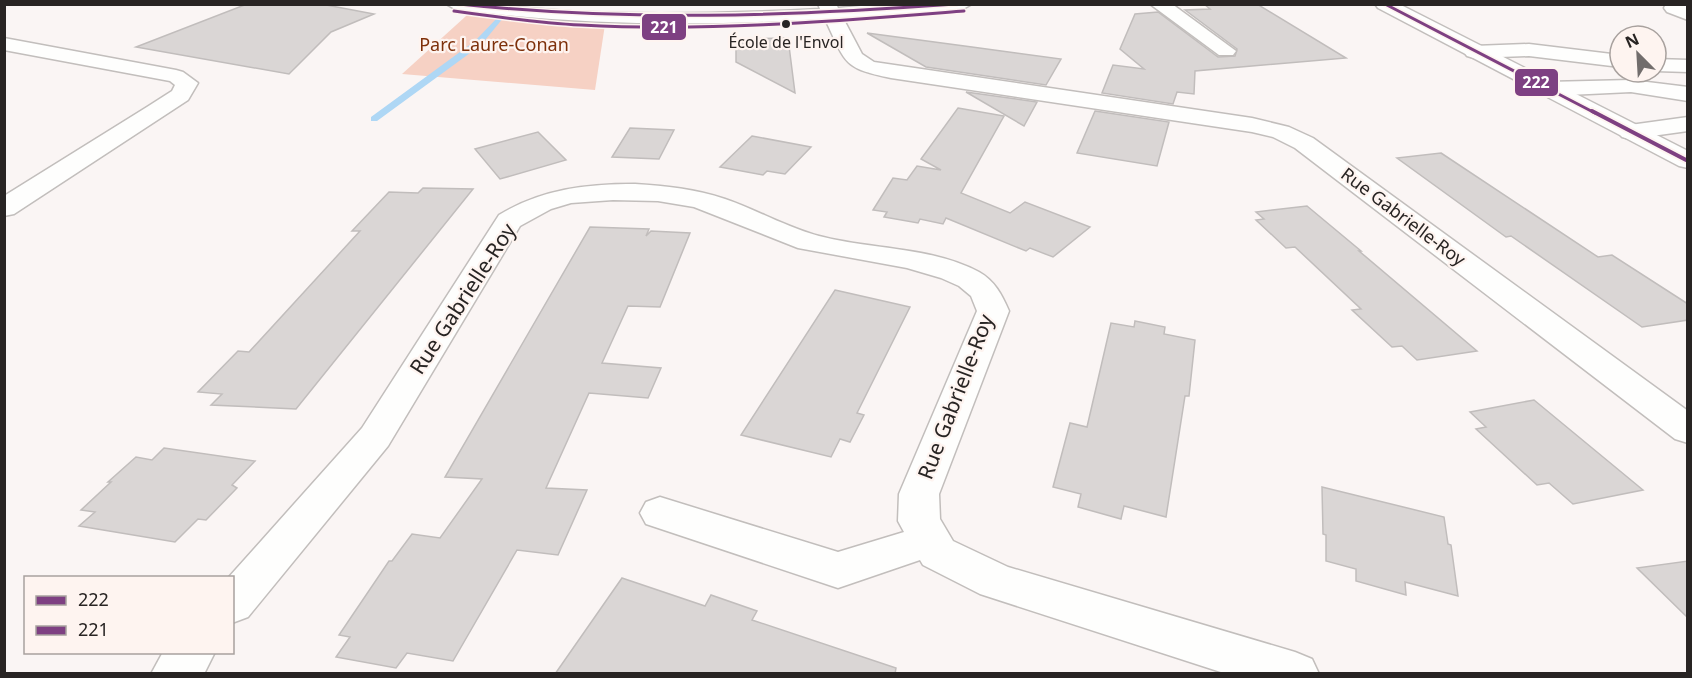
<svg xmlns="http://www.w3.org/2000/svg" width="1692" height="678" font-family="'Noto Sans',sans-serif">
	<rect width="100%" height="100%" fill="#faf5f4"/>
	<polygon fill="#f6d1c4" points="476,7 606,18 595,90 402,74"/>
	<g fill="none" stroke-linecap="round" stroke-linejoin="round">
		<g fill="#aed7f5" fill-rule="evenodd">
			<polygon points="515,4 512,7 509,5 509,4"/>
			<polygon points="499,16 504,17 481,45 377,121 371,121 371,117 475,41"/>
		</g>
	</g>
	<g fill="#dad6d5" stroke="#c1bdbc" stroke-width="1.5">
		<polygon points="247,4 321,4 374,14 331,32 289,74 136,47"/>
		<polygon points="1204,4 1257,4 1346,58 1195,71 1194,94 1177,92 1173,104 1102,93 1113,65 1144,69 1120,49 1135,14 1158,12 1218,57 1235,56 1237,49 1185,10 1210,9"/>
		<polygon points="867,33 972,47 1061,59 1046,85 926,67"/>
		<polygon points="788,38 795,93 736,62 736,39"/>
		<polygon points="966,92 1037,102 1024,126"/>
		<polygon points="958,108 1004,116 961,193 1010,213 1025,202 1090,227 1053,257 1030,248 1026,251 946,218 943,224 920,219 918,223 884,217 887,212 873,210 893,178 907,180 917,166 941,170 921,159"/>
		<polygon points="1095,111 1169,122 1157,166 1077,153"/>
		<polygon points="630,128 674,130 659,159 612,157"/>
		<polygon points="538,132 566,160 500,179 475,149"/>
		<polygon points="752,136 811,147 785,174 767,171 763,175 720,167"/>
		<polygon points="1441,153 1598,257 1612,255 1688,304 1688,320 1642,327 1511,236 1506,237 1397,158"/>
		<polygon points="423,188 473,189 296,409 211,405 222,394 198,392 238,351 249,352 360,231 352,231 389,192 418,193"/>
		<polygon points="1307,206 1361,251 1359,251 1477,351 1417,360 1402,346 1392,347 1352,310 1361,309 1295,247 1286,248 1256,220 1264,219 1256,212"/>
		<polygon points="590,227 649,229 646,236 651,231 690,233 660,307 628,306 602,363 661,368 648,398 589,393 546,488 587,490 558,555 517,550 453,661 407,653 396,668 336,657 350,637 339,635 389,561 392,561 412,534 440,538 482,479 445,477"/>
		<polygon points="835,290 910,307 857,413 864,415 850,442 840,439 831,457 741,435"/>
		<polygon points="1135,321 1165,327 1164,334 1195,340 1189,396 1185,396 1166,517 1124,506 1121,519 1078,507 1081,494 1053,487 1070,423 1087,427 1111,323 1134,327"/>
		<polygon points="1534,400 1643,490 1573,504 1549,483 1537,485 1476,429 1486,427 1470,412"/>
		<polygon points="164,448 255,461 232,485 237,488 206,520 198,519 175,542 79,526 95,512 81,510 111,482 108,482 136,457 152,460"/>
		<polygon points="1322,487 1444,517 1448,544 1451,545 1458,596 1405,582 1406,595 1356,581 1356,569 1326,561 1326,535 1323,534"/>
		<polygon points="1688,561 1688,618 1637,568"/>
		<polygon points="622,578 705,606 711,595 757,611 752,620 896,668 895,674 555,674"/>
	</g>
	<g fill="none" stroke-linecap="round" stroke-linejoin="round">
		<g stroke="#c2bebc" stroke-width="3">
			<g id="minor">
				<path d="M446 4C493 4 537 10 583 12 662 15 741 13 820 9L818 4H836L838 8 884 4H972L963 9 843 18 862 54 874 62 1252 118 1289 127 1313 138 1688 411V443L1675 439 1295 148 1273 137 1252 132 891 78C842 68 846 63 825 19 701 26 579 26 455 9Z"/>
				<polygon points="1150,4 1172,4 1236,51 1233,55 1219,55"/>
				<polygon points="1666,4 1688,4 1688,20 1667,12 1664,8"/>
				<polygon points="4,38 176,70 183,72 198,83 188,100 14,214 4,216 4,196 147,107 172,91 175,85 170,81 4,50"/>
				<polygon points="1529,44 1620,55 1620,67 1529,56 1474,58 1467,56 1464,52 1467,48 1474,46"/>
				<polygon points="1656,59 1688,60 1688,72 1656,71"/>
				<polygon points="1631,80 1688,87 1688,101 1631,92 1547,96 1539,94 1536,89 1539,84 1547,82"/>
				<polygon points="1688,117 1688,131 1630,139 1622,137 1618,132 1622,127 1630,125"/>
				<path d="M635 184C666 186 696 189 725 199 757 210 786 227 819 236 871 250 930 246 979 272 995 281 1002 295 1009 311L939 494 940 519 953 541 1008 567 1295 652 1312 659 1319 674H1227L980 594 923 565 920 560 838 588 646 524 640 513 646 502 660 497 838 552 904 532 898 521 899 494 977 311 971 296 959 286 941 278 907 268 798 248 694 207 658 201 613 200 571 203 551 209 520 226 388 446 248 617 232 623V578H228L362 428 499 215C542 189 586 184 635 184Z"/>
				<polygon points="163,652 215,652 204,674 151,674"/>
			</g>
		</g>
		<g stroke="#c2bebc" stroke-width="3">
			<polygon id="major" points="1375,4 1399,4 1688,151 1688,168 1679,166 1378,8"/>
		</g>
		<use href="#minor" fill="#fefefd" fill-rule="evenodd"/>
		<use href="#major" fill="#fefefd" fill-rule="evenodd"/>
		<g stroke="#fef4f0" stroke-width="6">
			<g id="bus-1-far1">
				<path d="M459 4C626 22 789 16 956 4"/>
				<polyline points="1385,4 1595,113"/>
			</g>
		</g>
		<g stroke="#fef4f0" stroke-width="8">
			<polyline id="bus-1" points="1592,111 1688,161"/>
		</g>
		<g stroke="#fef4f0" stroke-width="6">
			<path id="bus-2" d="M454 11C496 17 539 23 581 25 709 32 837 21 964 11"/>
		</g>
		<use href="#bus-1-far1" stroke="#7e4082" stroke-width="3"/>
		<use href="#bus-1" stroke="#7e4082" stroke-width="4"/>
		<use href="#bus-2" stroke="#7e4082" stroke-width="3"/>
	</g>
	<circle fill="#282423" stroke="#fef4f0" stroke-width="2" cx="786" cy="24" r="5"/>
	<g text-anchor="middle" stroke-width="4.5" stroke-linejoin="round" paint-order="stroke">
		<g font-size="16" fill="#282423" stroke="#fef4f0">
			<text x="786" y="48">École de l'Envol</text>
		</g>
		<g font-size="18" fill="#7e300a" stroke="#fef4f0">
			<text x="494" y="51">Parc Laure-Conan</text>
		</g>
		<g font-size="18" fill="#282423" stroke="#fef4f0">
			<text transform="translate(1403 217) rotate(37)" y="6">Rue Gabrielle-Roy</text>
		</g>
		<g font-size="21" fill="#282423" stroke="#fef4f0">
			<text transform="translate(463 299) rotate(-57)" y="7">Rue Gabrielle-Roy</text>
			<text transform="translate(956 397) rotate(-69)" y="7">Rue Gabrielle-Roy</text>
		</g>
	</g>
	<g stroke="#fef4f0" stroke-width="2">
		<rect x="641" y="13" width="46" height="28" rx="6" fill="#7e4082"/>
		<rect x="1514" y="68" width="45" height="29" rx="6" fill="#7e4082"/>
	</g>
	<g font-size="16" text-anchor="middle" font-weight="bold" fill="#fff">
		<text x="664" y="33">221</text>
		<text x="1536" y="88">222</text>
	</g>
	<rect width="1692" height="678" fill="none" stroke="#282423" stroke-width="12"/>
	<rect x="24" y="576" width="210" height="78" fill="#fef4f0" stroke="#a8a19e" stroke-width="1.5"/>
	<rect x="36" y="596" width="30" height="9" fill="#7e4082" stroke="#a8a19e" stroke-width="1.5"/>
	<text x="78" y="606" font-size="18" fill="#282423">222</text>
	<rect x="36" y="626" width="30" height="9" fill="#7e4082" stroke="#a8a19e" stroke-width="1.5"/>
	<text x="78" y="636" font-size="18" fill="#282423">221</text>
	<g transform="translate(1638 54) rotate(336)"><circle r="28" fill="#fef4f0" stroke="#a8a19e" stroke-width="1.5"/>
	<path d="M0-4.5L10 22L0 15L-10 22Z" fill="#726d6c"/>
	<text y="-9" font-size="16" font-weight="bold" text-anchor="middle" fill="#282423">N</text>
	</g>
</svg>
